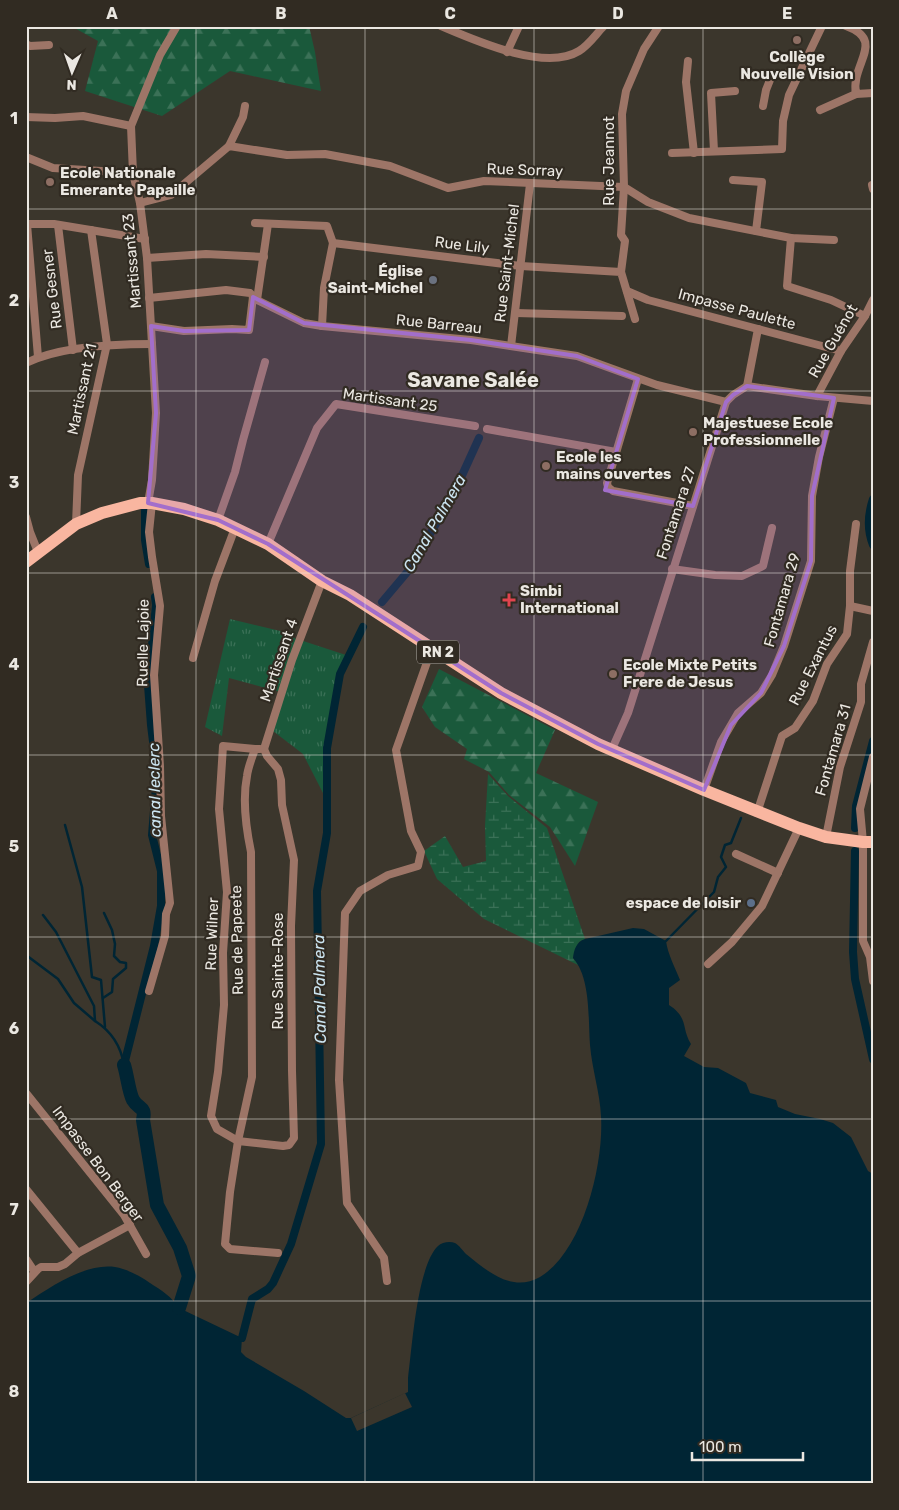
<svg xmlns="http://www.w3.org/2000/svg" width="899" height="1510" font-family="Rubik,sans-serif">
	<defs>
		<pattern id="grass-tufts" width="24" height="20" patternUnits="userSpaceOnUse" patternTransform="scale(1.25)"><rect width="24" height="20" fill="#1a593b"/><path d="M3 7l-1-3M5 7V3M7 7l1-3M15 17l-1-3M17 17v-4M19 17l1-3" fill="none" stroke="#3b7157"/></pattern>
		<pattern id="forest-firs" width="22" height="20" patternUnits="userSpaceOnUse" patternTransform="scale(1.25)"><rect width="22" height="20" fill="#1a593b"/><path d="M5 1l3.5 6h-7zM16 11l3.5 6h-7z" fill="#3b7157"/></pattern>
		<pattern id="wetland-marsh" width="20" height="14" patternUnits="userSpaceOnUse" patternTransform="scale(1.25)"><rect width="20" height="14" fill="#1a593b"/><path d="M1 5h8M5 5V1M11 12h8M15 12V8" fill="none" stroke="#3b7157"/></pattern>
	</defs>
	<rect width="100%" height="100%" fill="#3b362c"/>
	<polygon fill="url(#grass-tufts)" points="230,619 293,634 294,638 349,656 343,671 323,793 303,754 273,731 284,693 229,678 222,736 205,727"/>
	<g fill="url(#forest-firs)">
		<polygon points="71,26 309,26 315,52 321,91 230,71 162,116 85,91 98,41"/>
		<polygon points="439,669 555,730 536,773 598,802 575,866 550,827 509,795 489,772 464,759 467,749 435,727 422,707"/>
	</g>
	<polygon fill="url(#wetland-marsh)" points="488,774 508,796 547,828 585,939 579,942 573,958 580,966 484,919 437,879 424,851 445,836 463,867 486,861 485,826"/>
	<path fill="#002534" d="M633 928 644 929 666 941C668 955 675 967 680 980L669 988V1005C689 1018 681 1028 691 1044L684 1056 704 1067 718 1068 746 1083 750 1093 776 1100 778 1107 795 1114 820 1119 833 1123 851 1137 868 1171 873 1174V1484H26V1303C51 1287 84 1263 115 1267 127 1269 140 1276 150 1283 161 1290 172 1297 179 1308L242 1338 241 1352 246 1357 304 1391 346 1418H351L408 1392V1378C412 1349 417 1266 438 1246 442 1242 450 1241 455 1243 459 1245 463 1251 466 1254 487 1271 512 1293 540 1277 583 1251 604 1164 601 1116 600 1093 592 1069 590 1045 588 1019 591 978 573 958 574 950 576 942 585 939Z"/>
	<polygon fill="#3b362c" points="405,1393 412,1407 357,1431 351,1418"/>
	<g fill="none" stroke-linecap="round" stroke-linejoin="round">
		<g stroke="#002534" stroke-width="2.5">
			<polyline points="65,825 82,887 92,977 101,980 105,1027"/>
			<path d="M43 915 56 932 94 1006 95 1021C111 1031 121 1047 124 1065"/>
			<polyline points="666,941 714,892 718,877 726,867 721,857 725,845 731,843 741,818"/>
			<polyline points="26,955 58,979 74,1003 95,1021"/>
			<polyline points="103,998 112,992 113,979 126,968 126,963 120,962 114,956 115,944 112,930 104,913"/>
		</g>
		<g stroke="#002534" stroke-width="8">
			<path d="M873 499C868 514 867 530 873 545"/>
			<polyline points="145,511 145,540 149,564"/>
			<polyline points="382,602 409,570 454,493 479,438"/>
			<polyline points="855,828 856,806 873,741"/>
			<polyline points="855,851 853,952 855,979 873,1059"/>
			<polyline points="124,1065 154,946 161,906 161,871 152,835 157,774 151,725 148,685 156,605 155,597"/>
			<polyline points="242,1338 252,1299 268,1289 273,1283 291,1244 321,1144 317,891 327,833 327,748 340,674 363,627"/>
		</g>
		<path stroke="#002534" stroke-width="14" d="M124 1065C127 1074 129 1093 133 1100 139 1110 146 1106 143 1120L157 1205 180 1248 189 1276 179 1308"/>
		<g stroke="#9d7567" stroke-width="8">
			<path d="M441 26C474 40 545 72 579 51 589 45 596 34 604 26"/>
			<path d="M846 26C887 41 850 64 856 94L873 93"/>
			<polyline points="26,44 30,46 49,45"/>
			<polyline points="507,52 519,26"/>
			<polyline points="688,61 686,82 694,153"/>
			<polyline points="763,106 766,90 772,75 795,72 799,75"/>
			<polyline points="820,110 856,94"/>
			<polyline points="26,117 55,118 83,116 131,126"/>
			<polyline points="229,146 243,117 245,106"/>
			<polyline points="714,151 711,93 735,91"/>
			<polyline points="672,153 782,149 783,121 789,95 822,26"/>
			<polyline points="26,157 53,168 133,173"/>
			<polyline points="733,180 762,182 756,231"/>
			<polyline points="872,185 873,189"/>
			<polyline points="140,203 171,195 229,146 287,155 325,154 390,166 448,188 484,181 624,187 648,202 689,218 791,238 834,240"/>
			<polyline points="255,223 327,226 333,243"/>
			<polyline points="26,224 54,224 145,239"/>
			<polyline points="27,224 38,357"/>
			<polyline points="58,225 73,350"/>
			<polyline points="791,238 787,286 831,300 865,316"/>
			<polyline points="147,258 206,254 264,257"/>
			<polyline points="621,272 625,241 621,235 624,187 622,114 626,91 644,49 659,26"/>
			<polyline points="627,291 648,300 841,351"/>
			<polyline points="149,298 226,290 250,293 257,300 304,323 322,326 471,340 577,356 657,385 726,402"/>
			<polyline points="257,300 268,224"/>
			<polyline points="516,313 622,316"/>
			<polyline points="151,326 184,331 232,329 249,330 253,297"/>
			<polyline points="322,326 324,288 333,243 521,266 621,272 635,319"/>
			<polyline points="511,346 530,184"/>
			<path d="M26 363C60 346 114 344 152 344"/>
			<polyline points="638,379 607,483 608,487 613,491 693,506"/>
			<polyline points="747,386 758,329"/>
			<polyline points="817,396 841,351 865,316 873,300"/>
			<polyline points="487,429 616,452"/>
			<polyline points="148,503 152,480 156,413 147,258 140,203 133,173 131,126 160,55 177,26"/>
			<polyline points="26,517 30,532 38,552"/>
			<polyline points="218,520 235,472 243,440 265,362"/>
			<polyline points="76,524 78,475 107,344 91,230"/>
			<polyline points="856,524 850,571 850,606 873,611"/>
			<polyline points="268,544 317,428 336,404 475,426"/>
			<polyline points="672,569 715,575 742,576 763,566 772,528"/>
			<polyline points="193,658 215,581 235,528"/>
			<polyline points="255,749 223,746 219,809 227,892 223,953 224,1005 218,1072 211,1116 217,1129 238,1141 283,1146 289,1145 294,1138 292,1071 291,926 294,860 282,805 281,780 278,769 267,756 264,749"/>
			<path d="M260 749H255C252 758 248 767 247 776 242 801 246 828 251 852L252 1077 238 1141 230 1192 225 1244 230 1249 278 1253"/>
			<polyline points="264,749 292,660 322,581"/>
			<polyline points="612,749 628,713 726,402 733,395 747,386 817,396 873,401"/>
			<polyline points="873,757 860,809 863,842 863,941 870,957 873,981"/>
			<polyline points="704,790 721,742 731,725 738,713 761,693 772,675 784,646 811,561 812,496 819,457 834,398"/>
			<polyline points="757,813 782,736 795,728 813,701 827,664 847,634 850,606"/>
			<polyline points="826,837 840,767 861,702 861,684 873,642"/>
			<polyline points="736,854 778,873"/>
			<polyline points="708,964 732,942 762,906 799,828"/>
			<polyline points="149,991 165,936 166,914 170,903 161,816 160,766 154,675 160,606 152,557 149,532 152,503"/>
			<polyline points="26,1093 124,1215 146,1254"/>
			<polyline points="26,1189 78,1253"/>
			<polyline points="26,1259 34,1271"/>
			<polyline points="387,1281 384,1258 347,1203 339,1080 345,913 360,891 388,875 418,866 421,852 411,831 396,750 432,648"/>
			<polyline points="26,1282 38,1269 41,1267 58,1267 65,1264 78,1253 130,1225"/>
		</g>
		<polyline stroke="#f9b6a0" stroke-width="12" points="26,562 76,524 102,513 140,503 152,503 184,509 218,520 268,544 322,581 350,595 501,693 598,744 704,790 799,828 826,837 863,842 873,842"/>
	</g>
	<path fill="#a26ecb" fill-opacity="0.2" stroke="#a26ecb" stroke-width="4" stroke-linejoin="round" d="M253 297 304 323 471 340 577 356 638 379 605 490 693 506 726 402 733 395 747 386 834 398 812 496 811 561 784 646 761 693 731 725 704 790 598 744 501 693 268 544 218 520 148 503 156 413 151 326 184 331 249 330Z"/>
	<path fill="none" stroke="#ebe8e2" stroke-width="1" stroke-opacity="0.55" d="M196 26V1484M365 26V1484M534 26V1484M703 26V1484M26 209H873M26 391H873M26 573H873M26 755H873M26 937H873M26 1119H873M26 1301H873"/>
	<g fill="#8d6e63" stroke="#312b22" stroke-width="2">
		<circle cx="797" cy="40" r="5"/>
		<circle cx="50" cy="182" r="5"/>
		<circle cx="693" cy="432" r="5"/>
		<circle cx="546" cy="466" r="5"/>
		<circle cx="613" cy="674" r="5"/>
	</g>
	<circle fill="#6b7280" stroke="#312b22" stroke-width="2" cx="433" cy="280" r="5"/>
	<path fill="#e0444e" stroke="#312b22" stroke-width="2" d="M506.5 592.5h5v5h5v5h-5v5h-5v-5h-5v-5h5z"/>
	<circle fill="#5c6f8a" stroke="#312b22" stroke-width="2" cx="751" cy="903" r="5"/>
	<g text-anchor="middle" stroke-width="4.5" stroke-linejoin="round" paint-order="stroke">
		<rect fill="#312b22" stroke="#b3afa8" stroke-width="1" x="417" y="640.5" width="42" height="23" rx="4"/>
		<g font-size="14" font-weight="bold" fill="#ebe8e2">
			<text x="438" y="657">RN 2</text>
		</g>
		<g font-size="15" font-weight="bold" fill="#ebe8e2" stroke="#312b22" text-anchor="start">
			<text x="797" y="62" text-anchor="middle">Collège<tspan x="797" dy="17">Nouvelle Vision</tspan></text>
			<text x="60" y="178">Ecole Nationale<tspan x="60" dy="17">Emerante Papaille</tspan></text>
			<text x="423" y="276" text-anchor="end">Église<tspan x="423" dy="17">Saint-Michel</tspan></text>
			<text x="703" y="428">Majestuese Ecole<tspan x="703" dy="17">Professionnelle</tspan></text>
			<text x="556" y="462">Ecole les<tspan x="556" dy="17">mains ouvertes</tspan></text>
			<text x="520" y="596">Simbi<tspan x="520" dy="17">International</tspan></text>
			<text x="623" y="670">Ecole Mixte Petits<tspan x="623" dy="17">Frere de Jesus</tspan></text>
			<text x="741" y="908" text-anchor="end">espace de loisir</text>
		</g>
		<g font-size="15" fill="#ebe8e2" stroke="#312b22">
			<text transform="translate(609 161) rotate(-90)" y="5">Rue Jeannot</text>
			<text transform="translate(525 170) rotate(2)" y="5">Rue Sorray</text>
			<text transform="translate(462 245) rotate(7)" y="5">Rue Lily</text>
			<text transform="translate(132 261) rotate(-95)" y="5">Martissant 23</text>
			<text transform="translate(507 263) rotate(-83)" y="5">Rue Saint-Michel</text>
			<text transform="translate(52 289) rotate(-97)" y="5">Rue Gesner</text>
			<text transform="translate(737 309) rotate(15)" y="5">Impasse Paulette</text>
			<text transform="translate(439 324) rotate(6)" y="5">Rue Barreau</text>
			<text transform="translate(833 341) rotate(-60)" y="5">Rue Guénot</text>
			<text transform="translate(82 389) rotate(-78)" y="5">Martissant 21</text>
			<text transform="translate(390 400) rotate(8)" y="5">Martissant 25</text>
			<text transform="translate(676 513) rotate(-72)" y="5">Fontamara 27</text>
			<text transform="translate(782 600) rotate(-74)" y="5">Fontamara 29</text>
			<text transform="translate(143 643) rotate(-89)" y="5">Ruelle Lajoie</text>
			<text transform="translate(279 660) rotate(-71)" y="5">Martissant 4</text>
			<text transform="translate(813 665) rotate(-63)" y="5">Rue Exantus</text>
			<text transform="translate(833 750) rotate(-74)" y="5">Fontamara 31</text>
			<text transform="translate(212 934) rotate(-88)" y="5">Rue Wilner</text>
			<text transform="translate(237 940) rotate(-91)" y="5">Rue de Papeete</text>
			<text transform="translate(278 971) rotate(-90)" y="5">Rue Sainte-Rose</text>
			<text transform="translate(98 1164) rotate(53)" y="5">Impasse Bon Berger</text>
		</g>
		<g font-size="16" font-style="italic" fill="#cce5f1" stroke="#312b22">
			<text transform="translate(434 523) rotate(-60)" y="6">Canal Palmera</text>
			<text transform="translate(154 790) rotate(-91)" y="6">canal leclerc</text>
			<text transform="translate(319 989) rotate(-91)" y="6">Canal Palmera</text>
		</g>
		<g font-size="20" font-weight="bold" fill="#ebe8e2" stroke="#312b22">
			<text x="473" y="387">Savane Salée</text>
		</g>
	</g>
	<rect width="899" height="1510" fill="none" stroke="#312b22" stroke-width="55"/>
	<g transform="translate(72 72) rotate(182)" stroke="#312b22" stroke-width="4" paint-order="stroke">
	<path d="M0-4L9 19L0 12L-9 19Z" fill="#ebe8e2"/>
	<text y="-8" font-size="14" font-weight="bold" text-anchor="middle" fill="#ebe8e2">N</text>
	</g>
	<path d="M692 1452v8h111v-8" fill="none" stroke="#ebe8e2" stroke-width="2.5"/>
	<text x="699" y="1452" font-size="15" fill="#ebe8e2" stroke="#312b22" stroke-width="4" paint-order="stroke">100 m</text>
	<rect x="28" y="28" width="844" height="1454" fill="none" stroke="#ebe8e2" stroke-width="2"/>
	<g font-size="16" text-anchor="middle" font-weight="bold" fill="#ebe8e2">
		<text x="112" y="19">A</text>
		<text x="281" y="19">B</text>
		<text x="450" y="19">C</text>
		<text x="618" y="19">D</text>
		<text x="787" y="19">E</text>
		<text x="14" y="124">1</text>
		<text x="14" y="306">2</text>
		<text x="14" y="488">3</text>
		<text x="14" y="670">4</text>
		<text x="14" y="852">5</text>
		<text x="14" y="1034">6</text>
		<text x="14" y="1215">7</text>
		<text x="14" y="1397">8</text>
	</g>
</svg>
